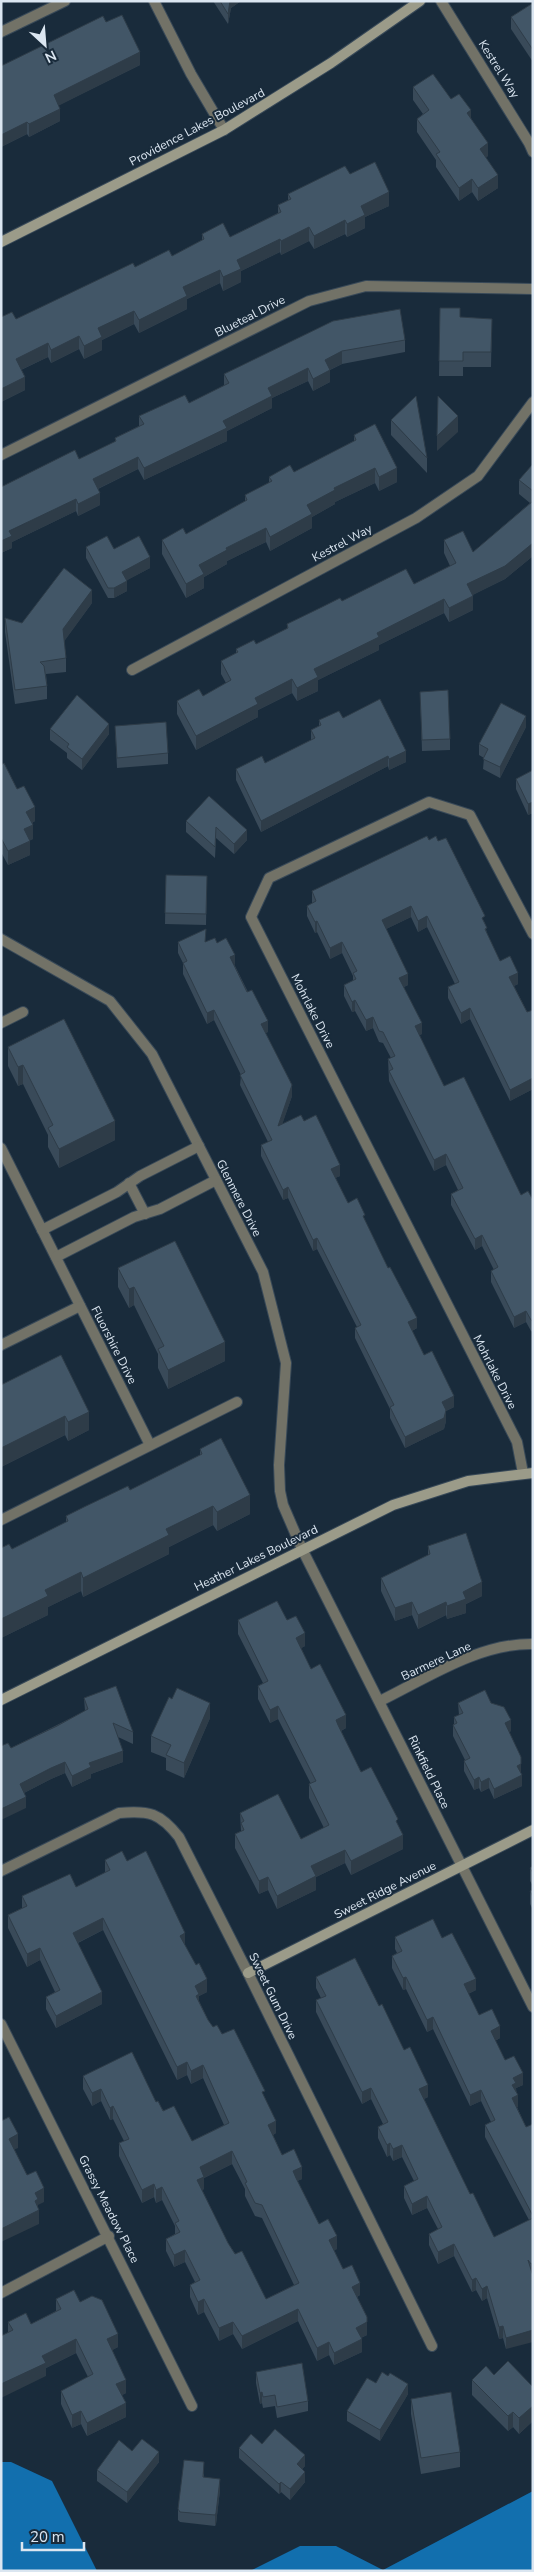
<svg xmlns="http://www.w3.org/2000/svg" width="534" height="2572" font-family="'Nunito Sans',sans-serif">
	<rect width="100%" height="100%" fill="#192b3b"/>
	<g fill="#126fae">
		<polygon points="1,2462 11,2462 52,2481 97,2571 1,2571"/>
		<polygon points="533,2491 533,2571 250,2571 300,2546 336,2546 383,2570"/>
	</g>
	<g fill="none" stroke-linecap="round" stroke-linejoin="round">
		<g stroke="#384958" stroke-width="12">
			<g id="street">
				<polyline points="154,1 191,74 224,130"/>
				<polyline points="441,1 529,143 533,152"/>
				<polyline points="1,32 65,1"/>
				<polyline points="1,455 309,301 366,286 533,289"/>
				<polyline points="132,670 416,518 478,476 533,402"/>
				<polyline points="1,939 110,1001 152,1054 263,1272 286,1363 279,1465 280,1491 283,1505 302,1549 533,2007"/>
				<polyline points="1,1023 23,1012"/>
				<polyline points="1,1148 150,1445"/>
				<polyline points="129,1183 145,1214"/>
				<polyline points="42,1230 117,1192 140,1176 199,1146"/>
				<polyline points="56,1257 134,1217 160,1209 216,1180"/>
				<polyline points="1,1345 80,1306"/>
				<polyline points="523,1473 517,1442 251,917 269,878 429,802 470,815 533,934"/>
				<polyline points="1,1520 237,1402"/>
				<path d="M380 1701C427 1678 479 1643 533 1644"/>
				<path d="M1 1871 119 1813C149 1810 160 1813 179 1837L248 1973 432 2346"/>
				<polyline points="1,2024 192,2406"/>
				<polyline points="1,2293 109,2236"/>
			</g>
		</g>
		<g stroke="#384958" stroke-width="12">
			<g id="secondary">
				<polyline points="1,242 224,130 331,63 420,1"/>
				<polyline points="1,1700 393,1505 468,1481 533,1473"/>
				<polyline points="248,1973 533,1830"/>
			</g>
		</g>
		<use href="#street" stroke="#727267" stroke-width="10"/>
		<use href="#secondary" stroke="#9b9b89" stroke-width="10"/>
	</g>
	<g fill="#394a59" fill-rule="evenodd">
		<polygon points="213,1 241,1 231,8 228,24"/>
		<polygon points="533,3 533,62 511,29 511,17"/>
		<polygon points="106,22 140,65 59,105 60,121 29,137 27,134 1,147 1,66"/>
		<polygon points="413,87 451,99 471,118 488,156 486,157 498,188 478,201 472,192 459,201 436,167 436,160 417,132 417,119 423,114 413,100"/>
		<polygon points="350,174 389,206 365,217 365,228 347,237 345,234 314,249 309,241 281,255 280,252 241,271 241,282 223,291 220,283 187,299 187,309 139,333 134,324 102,340 102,350 84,359 79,349 51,363 48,357 21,370 25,390 1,402 16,319 135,267 172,256 202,240 202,234 230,237 278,213 278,205 288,200 288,194"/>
		<polygon points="440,308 460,317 492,319 491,367 463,367 463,376 439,376"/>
		<polygon points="333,321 405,340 405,352 342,364 330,370 330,382 313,391 308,381 272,398 272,408 227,431 227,441 144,480 138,469 98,489 100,505 78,516 76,511 12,542 12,548 1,553 79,459 115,442 115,438 139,426 139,416 189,403 224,386 224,374"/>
		<polygon points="391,420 427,458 427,473 391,435"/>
		<polygon points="354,435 397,482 379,491 375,483 335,502 335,504 312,517 312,528 270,551 266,542 227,561 227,564 204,577 204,588 186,598 162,554 162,540 186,534 245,501 245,495 269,483 269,477 294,472 354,441"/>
		<polygon points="533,465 533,556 505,579 472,595 473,610 449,622 444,613 379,645 379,650 318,680 318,691 297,701 292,693 258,710 258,717 196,750 177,714 177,701 203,696 226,683 221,674 221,661 236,653 236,649 256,644 287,629 287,624 342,601 414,584 450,566 444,553 444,540 473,552 530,503 519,494 519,480"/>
		<polygon points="86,547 114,549 150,568 127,580 127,591 114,598 108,598 86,558"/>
		<polygon points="92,603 64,641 66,658 66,672 46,674 47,686 47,699 15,704 5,632 5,618 22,623"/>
		<polygon points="420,692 450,739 450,750 422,751"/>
		<polygon points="343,718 406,762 389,770 388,766 261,832 236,780 236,769 265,763 311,740 311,730 319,726 319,720"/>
		<polygon points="115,726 168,753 168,764 117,768"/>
		<polygon points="526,727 500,778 483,769 484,758 479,755 479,744"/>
		<polygon points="50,729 109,734 82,770 67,758 67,753 50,740"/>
		<polygon points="1,765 17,789 35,821 32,823 33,839 30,840 30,855 8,865 1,852"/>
		<polygon points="533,770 533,813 528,815 516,789 516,779"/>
		<polygon points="186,821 247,830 247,840 234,854 216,838 215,858 186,832"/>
		<polygon points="429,840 485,923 487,935 500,961 518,984 514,986 527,1012 533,1010 533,1089 510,1101 470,1019 461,1024 448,998 448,987 455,984 427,927 418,932 411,917 386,929 408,985 404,987 422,1034 419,1035 444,1086 521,1195 533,1200 533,1332 531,1331 526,1322 514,1328 491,1282 491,1271 494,1270 482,1246 475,1250 451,1205 451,1194 458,1190 446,1165 434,1171 389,1081 388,1059 391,1058 383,1043 379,1042 373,1028 366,1031 355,1011 352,1012 344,996 344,985 353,981 353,976 342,953 330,959 317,932 315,933 307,916 307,906 312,903 312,891"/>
		<polygon points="166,875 207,876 206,925 165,924"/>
		<polygon points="178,942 217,943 235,966 268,1032 265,1033 292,1096 282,1124 304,1121 340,1176 335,1178 348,1203 365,1221 417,1328 412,1331 424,1355 454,1407 446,1411 446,1421 444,1429 405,1448 390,1418 390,1409 355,1338 355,1328 357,1327 317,1249 313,1251 288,1198 283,1200 261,1156 261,1145 268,1142 240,1085 241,1075 214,1020 207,1024 183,974 183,963 178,953"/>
		<polygon points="8,1047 115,1140 59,1168 48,1147 48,1135 23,1084 18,1086 8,1066"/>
		<polygon points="118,1268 225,1361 168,1389 158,1368 158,1354 134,1305 129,1308 118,1287"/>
		<polygon points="61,1355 89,1430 68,1441 65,1435 1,1467 1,1385"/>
		<polygon points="200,1449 250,1514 217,1531 213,1525 169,1547 169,1554 83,1597 81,1591 48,1607 48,1615 1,1638 1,1548 12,1549 66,1522 66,1516 130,1490 200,1455"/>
		<polygon points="428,1546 482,1596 466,1604 466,1613 447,1619 446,1615 418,1629 412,1615 395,1621 381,1591 381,1578 428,1555"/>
		<polygon points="238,1620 287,1620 305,1646 301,1648 311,1669 346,1728 341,1731 361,1772 398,1826 403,1849 351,1875 345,1863 316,1877 316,1890 277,1909 268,1890 259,1894 235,1848 235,1834 241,1831 240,1813 301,1839 324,1828 309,1798 309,1784 311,1784 278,1719 270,1723 258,1699 258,1686 263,1683 238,1634"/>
		<polygon points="84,1698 133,1732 133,1744 118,1737 123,1762 91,1774 91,1778 72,1787 65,1773 51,1779 24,1793 26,1808 11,1748 85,1711"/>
		<polygon points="458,1703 491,1703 511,1731 509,1732 521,1774 522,1786 494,1799 489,1788 481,1792 479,1788 474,1790 464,1771 464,1761 465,1760 453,1736 453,1725 454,1724 454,1717 459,1715"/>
		<polygon points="210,1718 184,1778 166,1770 166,1758 151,1752 151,1736"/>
		<path d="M105 1860 127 1861 185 1946 207 1992 199 1996V2001L208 2020 213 2027 222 2034 265 2098 276 2133 273 2135 282 2155 302 2179 297 2181 319 2224 337 2249 334 2250 343 2269 360 2295 357 2297 367 2335 361 2338 362 2352 334 2365 329 2355 317 2361 298 2321 242 2349 233 2334 219 2341 204 2312 198 2315 190 2297V2285L195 2282 185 2262 174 2267 166 2251V2239L175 2234V2226L162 2200 156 2203 154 2197 142 2203 119 2156V2143L124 2141 113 2119 110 2120 101 2101 92 2106 83 2089V2076L156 2102 192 2141 224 2125 203 2078 191 2084 187 2075 177 2080 103 1930 78 1943 102 2004 56 2028 46 2009V1997L55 1992 40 1960 27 1967 8 1928V1915L22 1908V1896L76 1887 105 1873ZM232 2164 245 2189V2196L255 2216 262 2218 294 2285 266 2299 228 2243 202 2190 204 2189V2178Z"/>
		<polygon points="533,1866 533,1886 530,1881 530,1868"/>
		<polygon points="533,1890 533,1910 530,1904 530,1891"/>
		<polygon points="395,1937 442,1938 476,1990 468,1994 479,2015 500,2038 495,2041 505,2060 523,2085 516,2088 518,2107 517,2107 526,2127 533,2124 533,2275 506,2349 503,2338 499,2339 487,2298 482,2301 476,2290 472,2292 454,2256 438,2264 429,2245 429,2234 438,2229 427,2208 412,2215 404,2198 404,2186 414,2181 402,2157 393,2161 390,2155 387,2157 378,2138 378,2127 383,2124 371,2099 362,2104 316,2012 316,2000 321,1998 316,1988 316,1977 379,2006 404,2050 428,2097 424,2099 470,2194 494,2237 529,2220 485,2137 485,2125 491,2122 481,2101 470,2106 433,2029 427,2032 406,1989 403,1990 392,1968 392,1956 397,1953 395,1949"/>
		<polygon points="56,2299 80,2302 118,2347 112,2350 126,2393 122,2395 126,2417 87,2436 81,2424 72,2428 61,2404 61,2391 88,2377 76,2353 46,2368 46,2376 8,2333 8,2322 31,2324 56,2311"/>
		<polygon points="256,2372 308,2401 308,2411 277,2418 275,2406 263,2408 262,2403 260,2404 256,2383"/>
		<polygon points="494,2375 533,2387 533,2421 519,2434 513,2427 508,2431 472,2395 472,2380"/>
		<polygon points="376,2383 408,2394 380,2441 347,2421 347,2411"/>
		<polygon points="411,2399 460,2452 460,2467 421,2474 411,2414"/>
		<polygon points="262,2444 305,2466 302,2469 305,2482 290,2500 281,2492 279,2494 239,2458 239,2448"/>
		<polygon points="132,2451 159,2462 127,2503 97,2481 97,2470"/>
		<polygon points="204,2473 204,2478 220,2490 216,2524 215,2526 180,2522 178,2520 178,2509"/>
	</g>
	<g fill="#2e3c48">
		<polygon points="230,1 241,1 231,8 228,24 228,14"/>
		<polygon points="140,52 140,65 54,108 54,95"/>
		<polygon points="60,109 60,121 29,137 29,124"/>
		<polygon points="471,110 471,123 467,113"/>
		<polygon points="27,122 27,134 1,147 1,135"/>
		<polygon points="488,143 488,156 480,162 480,149"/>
		<polygon points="498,175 498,188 478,201 478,188"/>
		<polygon points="472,179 472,192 459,201 459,188"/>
		<polygon points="389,192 389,206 365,217 365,228 347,237 347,224 361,206"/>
		<polygon points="345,220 345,234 314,249 314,236"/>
		<polygon points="309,227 309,241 281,255 281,241"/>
		<polygon points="280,239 280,252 241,271 241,282 223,291 223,277 237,260"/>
		<polygon points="220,270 220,283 187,299 187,309 139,333 139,320 183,287"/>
		<polygon points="134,311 134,324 102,340 102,350 84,359 84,346 98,328"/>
		<polygon points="79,336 79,349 51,363 51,350"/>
		<polygon points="48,343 48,357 16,372 16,359"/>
		<polygon points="342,351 342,364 325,372 325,360"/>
		<polygon points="308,368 308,381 272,398 272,408 227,431 227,441 144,480 144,468 223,421 268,388"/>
		<polygon points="330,370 330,382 313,391 313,379"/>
		<polygon points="25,377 25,390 1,402 1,389"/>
		<polygon points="458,416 458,432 437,451 437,436"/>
		<polygon points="138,457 138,469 93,491 93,479"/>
		<polygon points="375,468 375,483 335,502 335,504 312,517 312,528 270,551 270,537 307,505 334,488"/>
		<polygon points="397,468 397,482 379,491 379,477"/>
		<polygon points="100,493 100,505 78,516 78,504"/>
		<polygon points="76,499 76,511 12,542 12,548 1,553 1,541 9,531"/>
		<polygon points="266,528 266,542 227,561 227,564 204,577 204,588 186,598 186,584 199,565 226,548"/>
		<polygon points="533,543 533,556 505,579 467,598 467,584"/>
		<polygon points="150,557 150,568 122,583 122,572"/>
		<polygon points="127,581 127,591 114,598 114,588"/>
		<polygon points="92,590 92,603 63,643 63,629"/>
		<polygon points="473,596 473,610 449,622 449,608"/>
		<polygon points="444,599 444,613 379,645 379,650 318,680 318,691 297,701 297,688 314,669 377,633"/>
		<polygon points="292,679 292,693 258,710 258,717 196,750 196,736 255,698"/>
		<polygon points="526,716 526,727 500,778 500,767"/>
		<polygon points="109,724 109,734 82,770 82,759"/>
		<polygon points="406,751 406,762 389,770 389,759"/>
		<polygon points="388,756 388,766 261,832 261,821"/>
		<polygon points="533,802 533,813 528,815 528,804"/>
		<polygon points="35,807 35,821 26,826 26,812"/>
		<polygon points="33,825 33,839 24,843 24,829"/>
		<polygon points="247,830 247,840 234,854 234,844"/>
		<polygon points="30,841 30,855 8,865 8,851"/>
		<polygon points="411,906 411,917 382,931 382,920"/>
		<polygon points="427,916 427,927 418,932 418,921"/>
		<polygon points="317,921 317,932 315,933 315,922"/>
		<polygon points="342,942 342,953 330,959 330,948"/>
		<polygon points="235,955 235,966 230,957"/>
		<polygon points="518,973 518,984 509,988 509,977"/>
		<polygon points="408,974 408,985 399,989 399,978"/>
		<polygon points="355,1000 355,1011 352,1012 352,1002"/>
		<polygon points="470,1008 470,1019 461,1024 461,1013"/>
		<polygon points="214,1010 214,1020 207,1024 207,1013"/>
		<polygon points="373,1017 373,1028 366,1031 366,1020"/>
		<polygon points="268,1021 268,1032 261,1035 261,1024"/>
		<polygon points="422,1023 422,1034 415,1037 415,1026"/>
		<polygon points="23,1065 23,1084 18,1086 18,1067"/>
		<polygon points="533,1078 533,1089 510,1101 510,1090"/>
		<polygon points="292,1085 292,1096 278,1137 278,1126"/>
		<polygon points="115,1121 115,1140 59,1168 59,1149"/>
		<polygon points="446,1154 446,1165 434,1171 434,1160"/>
		<polygon points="340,1165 340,1176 331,1180 331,1169"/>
		<polygon points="288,1187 288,1198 283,1200 283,1190"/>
		<polygon points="482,1235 482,1246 475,1250 475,1239"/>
		<polygon points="317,1238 317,1249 313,1251 313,1240"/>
		<polygon points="134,1287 134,1305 129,1308 129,1289"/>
		<polygon points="526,1311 526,1322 514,1328 514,1317"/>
		<polygon points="417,1318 417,1328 408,1333 408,1322"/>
		<polygon points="225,1342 225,1361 168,1389 168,1370"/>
		<polygon points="454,1396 454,1407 446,1411 446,1421 444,1429 405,1448 405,1437 442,1402"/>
		<polygon points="89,1412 89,1430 68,1441 68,1422"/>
		<polygon points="65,1416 65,1435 1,1467 1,1448"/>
		<polygon points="250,1495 250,1514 217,1531 217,1512"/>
		<polygon points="213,1506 213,1525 169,1547 169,1554 83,1597 83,1578 166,1529"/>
		<polygon points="81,1572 81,1591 48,1607 48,1615 1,1638 1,1619 45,1590"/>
		<polygon points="482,1582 482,1596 466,1604 466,1613 447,1619 447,1606 463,1592"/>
		<polygon points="412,1602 412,1615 395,1621 395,1608"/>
		<polygon points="446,1602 446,1615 418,1629 418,1615"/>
		<polygon points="305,1633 305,1646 296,1651 296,1638"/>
		<polygon points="210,1703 210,1718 184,1778 184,1763"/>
		<polygon points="278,1706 278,1719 270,1723 270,1710"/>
		<polygon points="346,1715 346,1728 336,1733 336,1720"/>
		<polygon points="511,1720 511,1731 505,1734 505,1723"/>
		<polygon points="123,1751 123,1762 91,1774 91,1778 72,1787 72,1776 89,1763"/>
		<polygon points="65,1762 65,1773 51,1779 20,1795 20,1784 51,1768"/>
		<polygon points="521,1764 521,1774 517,1766"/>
		<polygon points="522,1775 522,1786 494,1799 494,1789"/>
		<polygon points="479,1777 479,1788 474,1790 474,1780"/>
		<polygon points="489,1778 489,1788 481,1792 481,1782"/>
		<polygon points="26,1797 26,1808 1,1820 1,1809"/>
		<polygon points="403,1835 403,1849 351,1875 351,1861"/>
		<polygon points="345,1850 345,1863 316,1877 316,1890 277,1909 277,1896 311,1866"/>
		<polygon points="268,1877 268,1890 259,1894 259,1881"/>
		<polygon points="103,1918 103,1930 73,1945 73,1933"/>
		<polygon points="185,1933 185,1946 180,1936"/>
		<polygon points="40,1948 40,1960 27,1967 27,1954"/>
		<polygon points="406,1977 406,1989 403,1990 403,1978"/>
		<polygon points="207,1979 207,1992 199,1996 199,2007 195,1986"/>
		<polygon points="476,1979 476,1990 464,1996 464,1984"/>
		<polygon points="102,1992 102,2004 56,2028 56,2016"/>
		<polygon points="433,2017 433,2029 427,2032 427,2020"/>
		<polygon points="500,2026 500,2038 491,2043 491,2031"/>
		<polygon points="187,2062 187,2075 177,2080 177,2067"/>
		<polygon points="203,2065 203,2078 191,2084 191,2071"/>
		<polygon points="523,2073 523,2085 516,2088 516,2095 512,2096 513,2078"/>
		<polygon points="428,2085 428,2097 419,2101 419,2089"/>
		<polygon points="371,2088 371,2099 362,2104 362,2092"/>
		<polygon points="101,2089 101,2101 92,2106 92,2093"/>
		<polygon points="481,2090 481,2101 470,2106 470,2095"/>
		<polygon points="518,2095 518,2107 512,2110 512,2098"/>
		<polygon points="113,2106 113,2119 110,2120 110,2108"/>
		<polygon points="276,2121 276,2133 268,2138 268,2125"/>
		<polygon points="18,2134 18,2148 9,2152 9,2139"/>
		<polygon points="390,2143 390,2155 387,2157 387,2145"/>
		<polygon points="402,2145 402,2157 393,2161 393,2149"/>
		<polygon points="232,2151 232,2164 204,2178 204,2189 197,2193 197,2180 200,2167"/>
		<polygon points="302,2167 302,2179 293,2183 293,2171"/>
		<polygon points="154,2184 154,2197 142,2203 142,2190"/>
		<polygon points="162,2187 162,2200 156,2203 156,2190"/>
		<polygon points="44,2188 44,2202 38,2205 38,2211 39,2210 39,2224 1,2242 1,2229 35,2193"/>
		<polygon points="427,2196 427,2208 412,2215 412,2204"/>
		<polygon points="337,2236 337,2249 329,2252 329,2240"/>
		<polygon points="454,2244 454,2256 438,2264 438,2252"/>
		<polygon points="185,2250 185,2262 174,2267 174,2255"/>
		<polygon points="533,2263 533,2275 531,2275 531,2264"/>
		<polygon points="476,2278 476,2290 472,2292 472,2280"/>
		<polygon points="360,2283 360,2295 352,2299 352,2287"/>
		<polygon points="487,2286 487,2298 482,2301 482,2289"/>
		<polygon points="204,2299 204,2312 198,2315 198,2302"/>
		<polygon points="298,2309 298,2321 242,2349 242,2336"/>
		<polygon points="233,2322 233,2334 219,2341 219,2328"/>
		<polygon points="367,2322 367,2335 356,2340 356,2328"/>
		<polygon points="503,2326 503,2338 499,2339 499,2327"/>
		<polygon points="533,2330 533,2342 506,2349 506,2338"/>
		<polygon points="118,2334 118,2347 107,2353 107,2339"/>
		<polygon points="76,2339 76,2353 46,2368 46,2376 1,2398 1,2384 42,2356"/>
		<polygon points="362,2339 362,2352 334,2365 334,2353"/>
		<polygon points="329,2342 329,2355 317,2361 317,2348"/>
		<polygon points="126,2380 126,2393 116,2398 116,2384"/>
		<polygon points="408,2384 408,2394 380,2441 380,2430"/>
		<polygon points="262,2392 262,2403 260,2404 260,2393"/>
		<polygon points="126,2403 126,2417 87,2436 87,2423"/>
		<polygon points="533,2406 533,2421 519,2434 519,2418"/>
		<polygon points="81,2411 81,2424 72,2428 72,2415"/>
		<polygon points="513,2412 513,2427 508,2431 508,2416"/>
		<polygon points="159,2452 159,2462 127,2503 127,2492"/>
		<polygon points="305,2455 305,2466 297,2475 297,2464"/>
		<polygon points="305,2472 305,2482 290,2500 290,2489"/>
		<polygon points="220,2479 220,2490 216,2524 215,2526 215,2515"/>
		<polygon points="281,2482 281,2492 279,2494 279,2484"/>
	</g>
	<g fill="#425667" stroke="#2e3c48" fill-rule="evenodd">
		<polygon points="220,1 230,1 228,14"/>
		<polygon points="533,3 533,50 511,17"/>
		<polygon points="122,15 140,52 54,95 60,109 29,124 27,122 1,135 1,66 103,16 106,22"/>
		<polygon points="433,74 451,99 459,94 471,110 467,113 488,143 480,149 498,175 478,188 472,179 459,188 436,154 440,152 417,119 429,110 413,87"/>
		<polygon points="375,162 389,192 361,206 365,215 347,224 345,220 314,236 309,227 281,241 280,239 237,260 241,269 223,277 220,270 183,287 187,296 139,320 134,311 98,328 102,337 84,346 79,336 51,350 48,343 16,359 25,377 1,389 1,317 12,312 16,319 133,263 135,267 169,250 172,256 204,239 202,234 223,223 230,237 281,212 278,205 291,199 288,194 345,166 350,174"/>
		<polygon points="440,308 460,308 460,317 492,319 491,352 463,352 463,361 439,361"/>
		<polygon points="400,309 405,340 342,351 325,360 330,370 313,379 308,368 268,388 272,396 223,421 227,428 144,468 138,457 93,479 100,493 78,504 76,499 9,531 12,536 1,541 1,487 75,450 79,459 116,441 115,438 144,424 139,416 185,395 189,403 229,383 224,374 333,321"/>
		<polygon points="416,396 427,458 391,420"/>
		<polygon points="438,396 458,416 437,436"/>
		<polygon points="375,424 397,468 379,477 375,468 334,488 335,490 307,505 312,514 270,537 266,528 226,548 227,550 199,565 204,574 186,584 162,540 183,528 186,534 247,500 245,495 272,481 269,477 290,465 294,472 356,440 354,435"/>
		<polygon points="532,465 533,465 533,491 519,480"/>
		<polygon points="533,501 533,543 505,566 467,584 473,596 449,608 444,599 377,633 379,637 314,669 318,677 297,688 292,679 255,698 258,704 196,736 177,701 199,689 203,696 231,680 221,661 238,652 236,649 254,640 256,644 288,628 287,624 322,607 340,598 342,601 406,569 414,584 456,563 444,540 463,531 473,552"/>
		<polygon points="107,536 114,549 139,536 150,557 122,572 127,581 114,588 108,588 86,547"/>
		<polygon points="64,568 92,590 63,629 66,658 40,662 44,666 47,686 15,690 5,618 22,623"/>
		<polygon points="448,690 450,739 422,740 420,692"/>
		<polygon points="77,695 109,724 82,759 67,747 69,744 50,729"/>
		<polygon points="380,699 406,751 389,759 388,756 261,821 236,769 262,756 265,763 315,738 311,730 321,725 319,720 339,711 343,718"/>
		<polygon points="501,703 526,716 500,767 483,759 488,749 479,744"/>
		<polygon points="166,722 168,753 117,758 115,726"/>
		<polygon points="4,763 17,789 24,786 35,807 26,812 33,825 24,829 30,841 8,851 1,838 1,765"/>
		<polygon points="533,770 533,802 528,804 516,779"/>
		<polygon points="209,796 247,830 234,844 216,827 215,847 186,821"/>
		<polygon points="427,836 429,840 436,836 438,841 446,838 485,916 482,918 487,928 485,929 500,961 510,956 518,973 509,977 527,1012 533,1010 533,1078 510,1090 470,1008 461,1013 448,987 459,982 427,916 418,921 411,906 382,920 408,974 399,978 422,1023 415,1026 444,1086 464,1077 521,1195 528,1191 533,1200 533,1321 531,1320 526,1311 514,1317 491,1271 498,1267 482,1235 475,1239 451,1194 463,1188 446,1154 434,1160 389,1071 393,1069 388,1059 395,1056 383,1032 379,1031 373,1017 366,1020 355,1000 352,1002 344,985 356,979 353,973 357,971 342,942 330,948 317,921 315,922 307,906 316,901 312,891"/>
		<polygon points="166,875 207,876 206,914 165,913"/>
		<polygon points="206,929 205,942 215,938 217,943 226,938 235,955 230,957 247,992 252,990 268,1021 261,1024 292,1085 278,1126 301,1115 304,1121 316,1115 340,1165 331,1169 348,1203 357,1198 365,1215 363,1216 388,1268 390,1267 417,1318 408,1322 424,1355 432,1351 454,1396 442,1402 446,1410 444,1418 405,1437 390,1407 394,1405 355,1328 361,1325 317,1238 313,1240 288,1187 283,1190 261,1145 272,1140 240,1075 245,1072 214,1010 207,1013 183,963 187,961 178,942"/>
		<polygon points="64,1019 115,1121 59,1149 48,1128 53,1125 23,1065 18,1067 8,1047"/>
		<polygon points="175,1241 225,1342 168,1370 158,1349 164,1346 134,1287 129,1289 118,1268"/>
		<polygon points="61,1355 89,1412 68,1422 65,1416 1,1448 1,1385"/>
		<polygon points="221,1438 250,1495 217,1512 213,1506 166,1529 169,1535 83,1578 81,1572 45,1590 48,1596 1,1619 1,1548 9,1544 12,1549 68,1521 66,1516 86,1506 128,1486 130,1490 202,1454 200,1449"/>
		<polygon points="466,1533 482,1582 463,1592 466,1599 447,1606 446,1602 418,1615 412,1602 395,1608 381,1578 430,1554 428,1546"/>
		<polygon points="277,1601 287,1620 296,1616 305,1633 296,1638 311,1669 320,1664 346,1715 336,1720 338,1725 361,1772 371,1767 398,1819 396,1821 403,1835 351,1861 345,1850 311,1866 316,1876 277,1896 268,1877 259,1881 235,1834 244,1830 241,1823 244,1821 240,1813 278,1794 301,1839 329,1825 309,1784 316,1781 278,1706 270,1710 258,1686 268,1681 238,1620"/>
		<polygon points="116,1686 133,1732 113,1723 123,1751 89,1763 91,1767 72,1776 65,1762 51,1768 20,1784 26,1797 1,1809 1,1746 8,1743 11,1748 57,1726 88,1709 84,1698"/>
		<polygon points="177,1688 210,1703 184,1763 166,1755 171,1745 151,1736 169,1697 172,1699"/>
		<polygon points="485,1690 491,1703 504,1707 511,1720 505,1723 521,1757 521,1764 517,1766 522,1775 494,1789 489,1778 481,1782 479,1777 474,1780 464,1761 470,1758 453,1725 457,1723 454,1717 463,1713 458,1703"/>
		<path d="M122 1851 127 1861 146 1851 185 1933 180 1936 196 1965 199 1963 207 1979 195 1986 199 1994 196 1996 208 2020 213 2027 217 2025 222 2034 234 2029 265 2091 262 2092 276 2121 268 2125 282 2155 294 2149 302 2167 293 2171 296 2178 319 2224 328 2219 337 2236 329 2240 343 2269 352 2265 360 2283 352 2287 367 2317V2322L356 2328 362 2339 334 2353 329 2342 317 2348 298 2309 242 2336 233 2322 219 2328 204 2299 198 2302 190 2285 200 2280 185 2250 174 2255 166 2239 180 2232 175 2223 179 2221 162 2187 156 2190 154 2184 142 2190 119 2143 129 2139 113 2106 110 2108 101 2089 92 2093 83 2076 132 2052 156 2102 158 2101 163 2111 174 2106 192 2141 229 2123 203 2065 191 2071 187 2062 177 2067 103 1918 73 1933 102 1992 56 2016 46 1997 60 1990 40 1948 27 1954 8 1915 27 1906 22 1896 70 1874 76 1887 110 1870 105 1860ZM232 2151 247 2182 245 2183 255 2203 262 2205 299 2283 266 2299 242 2251 235 2254 228 2243 197 2180 204 2177 200 2167Z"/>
		<polygon points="533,1866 533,1873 530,1868"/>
		<polygon points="533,1890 533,1897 530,1891"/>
		<polygon points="433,1919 442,1938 452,1933 476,1979 464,1984 479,2015 492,2009 500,2026 491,2031 505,2060 514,2056 523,2073 513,2078 516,2083 512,2085 518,2095 512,2098 526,2127 533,2124 533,2216 485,2125 495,2120 481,2090 470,2095 433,2017 427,2020 406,1977 403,1978 392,1956 402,1951 395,1937"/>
		<polygon points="355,1958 379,2006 382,2004 404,2050 410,2047 428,2085 419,2089 470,2194 473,2193 494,2237 533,2218 533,2263 531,2264 528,2260 533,2276 533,2330 506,2338 503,2326 499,2327 487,2286 482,2289 476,2278 472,2280 454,2244 438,2252 429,2234 442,2227 427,2196 412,2204 404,2186 418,2179 402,2145 393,2149 390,2143 387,2145 378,2127 388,2122 371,2088 362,2092 316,2000 326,1996 316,1977"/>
		<polygon points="9,2117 18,2134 9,2139 27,2175 36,2171 44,2188 35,2193 38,2199 35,2201 39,2210 1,2229 1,2121"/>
		<polygon points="74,2290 80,2302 92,2296 102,2300 118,2334 107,2339 126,2380 116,2384 126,2403 87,2423 81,2411 72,2415 61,2391 93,2374 76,2339 42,2356 46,2363 1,2384 1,2336 13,2330 8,2322 26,2313 31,2324 61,2309 56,2299"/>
		<polygon points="508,2361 533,2387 533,2406 519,2418 513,2412 508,2416 472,2380 486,2366 494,2375"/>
		<polygon points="302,2363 308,2401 277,2407 275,2395 263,2397 262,2392 260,2393 256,2372"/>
		<polygon points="382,2372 388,2376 390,2373 408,2384 380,2430 347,2411 367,2378 376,2383"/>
		<polygon points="451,2392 460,2452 421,2458 411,2399"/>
		<polygon points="275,2429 305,2455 297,2464 305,2472 290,2489 281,2482 279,2484 239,2448 251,2434 262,2444"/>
		<polygon points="142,2439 159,2452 127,2492 97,2470 119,2440 132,2451"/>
		<polygon points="184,2460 204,2462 203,2477 220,2479 216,2513 215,2515 180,2512 178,2509"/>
	</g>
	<g text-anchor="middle" stroke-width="4" stroke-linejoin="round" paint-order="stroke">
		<g font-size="12" fill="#dbe6f1" stroke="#192b3b">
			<text transform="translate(499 69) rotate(58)" y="4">Kestrel Way</text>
			<text transform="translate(197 127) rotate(-28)" y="4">Providence Lakes Boulevard</text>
			<text transform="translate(250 316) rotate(-27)" y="4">Blueteal Drive</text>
			<text transform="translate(342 543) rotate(-28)" y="4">Kestrel Way</text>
			<text transform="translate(313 1011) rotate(63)" y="4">Mohrlake Drive</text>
			<text transform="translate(239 1198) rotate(63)" y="4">Glenmere Drive</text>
			<text transform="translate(114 1345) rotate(63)" y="4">Fluorshire Drive</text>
			<text transform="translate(495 1372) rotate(63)" y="4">Mohrlake Drive</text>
			<text transform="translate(256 1558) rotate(-26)" y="4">Heather Lakes Boulevard</text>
			<text transform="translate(436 1661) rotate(-25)" y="4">Barmere Lane</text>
			<text transform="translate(429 1772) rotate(64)" y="4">Rinkfield Place</text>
			<text transform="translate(385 1890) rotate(-27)" y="4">Sweet Ridge Avenue</text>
			<text transform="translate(273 1996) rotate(64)" y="4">Sweet Gum Drive</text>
			<text transform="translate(109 2209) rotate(63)" y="4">Grassy Meadow Place</text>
		</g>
	</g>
	<rect width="534" height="2572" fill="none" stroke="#dbe6f1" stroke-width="5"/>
	<g transform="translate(45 45) rotate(154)" stroke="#192b3b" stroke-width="4" paint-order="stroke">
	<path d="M0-4L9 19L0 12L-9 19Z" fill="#dbe6f1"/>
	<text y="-8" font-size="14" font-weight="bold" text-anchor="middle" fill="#dbe6f1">N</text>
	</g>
	<path d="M22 2542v8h62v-8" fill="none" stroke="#dbe6f1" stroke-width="2.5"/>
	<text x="30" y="2542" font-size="15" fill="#dbe6f1" stroke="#192b3b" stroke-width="4" paint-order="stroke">20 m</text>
</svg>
